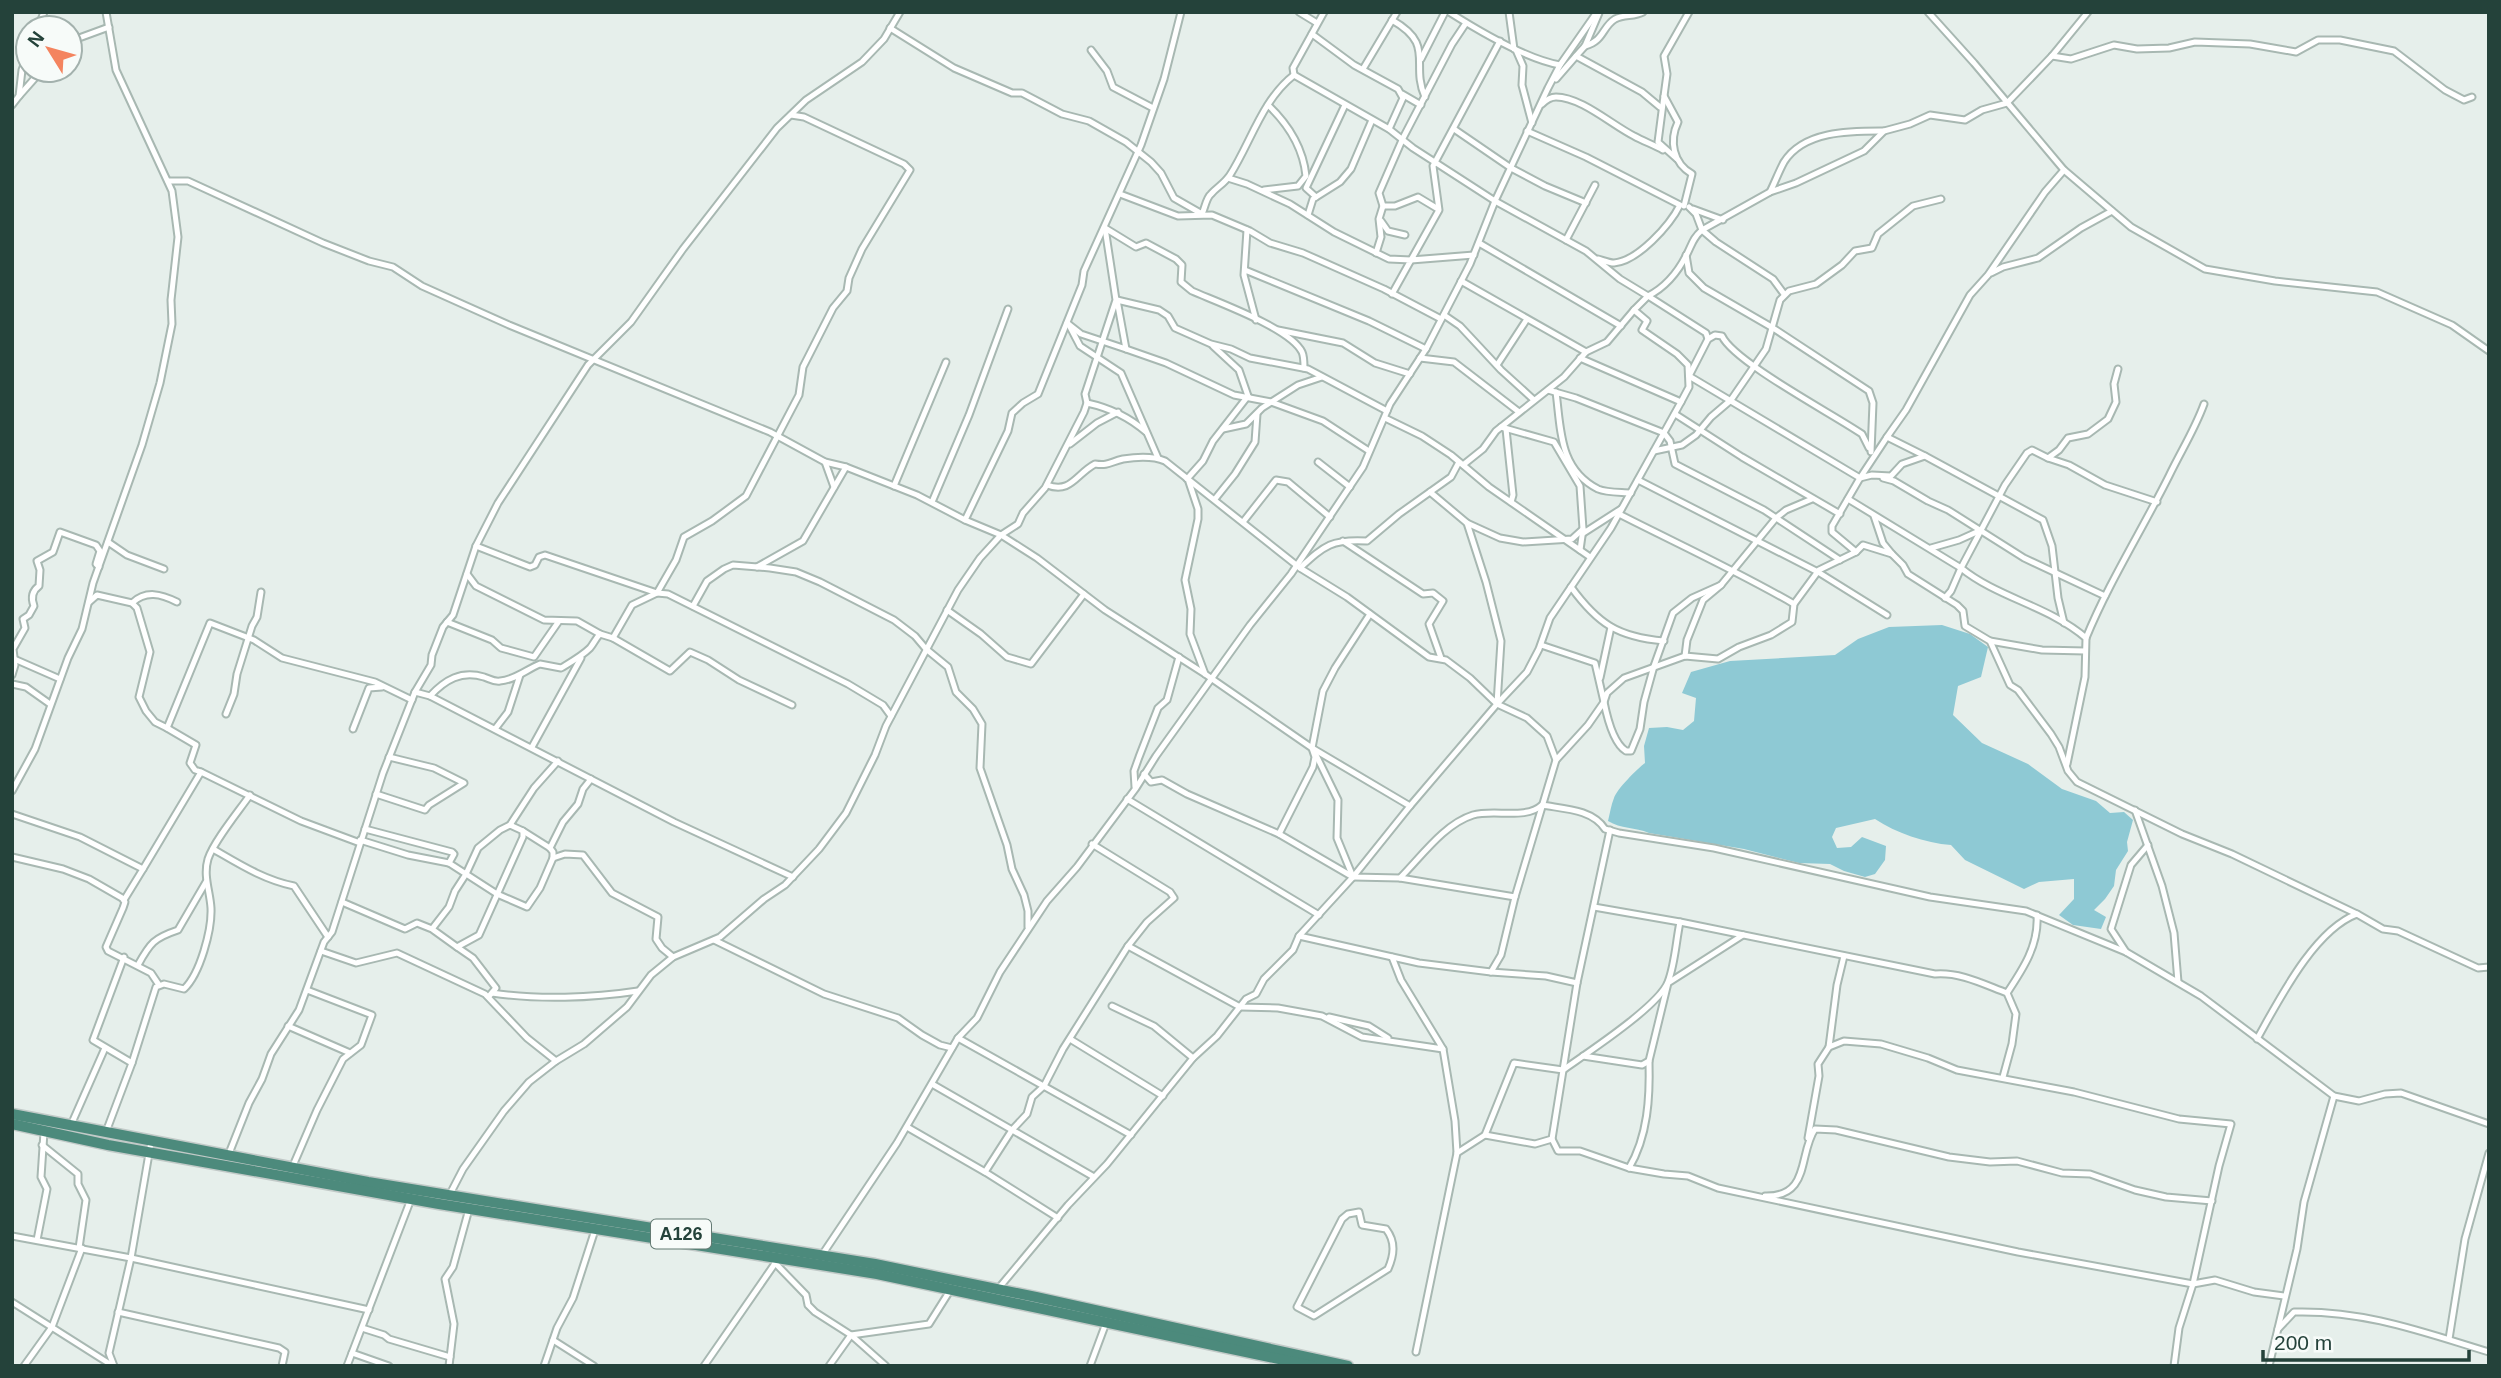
<svg xmlns="http://www.w3.org/2000/svg" width="2501" height="1378" font-family="Arial,sans-serif">
	<rect width="100%" height="100%" fill="#e6efeb"/>
	<path fill="#8ec9d4" d="M1942 625 1970 634 1988 647 1981 677 1958 686 1953 715 1982 743 2028 764 2062 789 2096 801 2110 813 2124 812 2133 820 2127 842 2128 851 2116 870 2114 886 2105 899 2094 910 2106 917 2101 929 2073 925 2059 915 2074 899V879L2039 882 2024 889 1965 860 1951 845C1925 843 1896 833 1875 819L1836 828 1832 837 1837 848 1851 847 1862 837 1886 846 1885 860 1875 874 1865 877 1844 871 1830 864 1799 863 1744 849 1649 833C1635 827 1621 829 1608 821 1610 813 1611 805 1614 798 1617 789 1637 769 1645 763L1644 746 1649 728 1667 727 1683 730 1694 721 1696 698 1682 693 1691 672 1730 661 1835 655 1858 639 1889 627Z"/>
	<g fill="none" stroke-linecap="round" stroke-linejoin="round">
		<g stroke="#a8b8b2" stroke-width="9">
			<g id="minor">
				<polyline points="1299,12 1317,23"/>
				<path d="M1449 12C1479 31 1526 59 1560 65"/>
				<polyline points="1509,12 1514,49"/>
				<polyline points="1928,12 1974,63 2064,170 2131,227 2205,269 2275,281 2377,292 2452,325 2489,351"/>
				<path d="M1392 20C1436 45 1410 63 1425 97"/>
				<polyline points="38,28 44,12"/>
				<path d="M890 28 954 68 1012 93H1022L1062 114 1089 121 1126 142 1151 162 1161 173 1174 198 1202 214C1205 208 1206 198 1211 194 1217 187 1224 184 1230 175 1251 142 1262 100 1294 75L1293 68 1324 12"/>
				<polyline points="1312,34 1354,65 1398,89 1403,98 1389,129"/>
				<polyline points="70,45 79,38 109,27"/>
				<path d="M1585 46C1604 41 1602 27 1615 19 1624 14 1634 17 1643 12"/>
				<polyline points="1091,50 1107,71 1113,87 1153,108"/>
				<polyline points="1516,50 1523,66 1522,85 1532,123"/>
				<polyline points="1576,56 1585,46 1599,13"/>
				<polyline points="2052,56 2071,59 2114,45 2137,49 2169,48 2195,42 2250,44 2296,52 2318,40 2340,40 2394,51 2445,90 2464,100 2472,97"/>
				<polyline points="1421,59 1445,12"/>
				<polyline points="1363,69 1397,12"/>
				<polyline points="1294,75 1389,129 1413,148 1495,201 1586,251 1620,279 1648,296 1634,310 1647,321 1642,330 1677,354 1688,365 1689,387 1681,402 1611,528 1550,618 1539,649 1527,672 1497,704 1410,806"/>
				<polyline points="1556,79 1576,56 1642,92 1660,107"/>
				<polyline points="1402,94 1421,105"/>
				<polyline points="19,96 42,70"/>
				<polyline points="1664,96 1658,142 1677,159"/>
				<path d="M1542 104C1546 100 1550 97 1556 97 1581 97 1612 125 1634 136 1643 141 1654 145 1663 150"/>
				<polyline points="12,105 19,96 22,70 28,54"/>
				<polyline points="1454,129 1511,168 1545,186 1586,203"/>
				<path d="M1527 131 1586 157 1680 205C1670 225 1638 261 1614 263 1609 263 1602 260 1598 259"/>
				<polyline points="1228,178 1247,184 1290,204 1334,232 1389,259 1411,260 1392,294"/>
				<path d="M168 181H188L323 243 369 261 393 267 422 286 509 325 770 432 825 462 846 467 917 495 965 520 1001 535 1037 558 1105 610 1205 674 1312 748 1410 806 1353 877 1400 878C1421 857 1444 824 1473 815 1494 809 1526 820 1542 805 1564 809 1592 809 1605 829L1619 833 1714 848 1930 897 2026 911 2126 952 2201 996 2334 1096 2359 1101 2385 1094 2401 1093 2489 1124"/>
				<path d="M1264 190 1298 186 1306 176C1303 147 1289 125 1268 105"/>
				<path d="M1770 192C1775 182 1779 171 1784 162 1804 130 1852 131 1884 131"/>
				<polyline points="1120,194 1178,216 1212,215 1250,231 1270,243 1303,253 1384,289 1441,319"/>
				<polyline points="1316,197 1306,188 1345,105"/>
				<polyline points="1383,206 1395,206 1418,197 1438,209"/>
				<path d="M1684 206 1692 174C1673 163 1669 141 1678 122L1664 96 1667 74 1664 56 1689 12"/>
				<polyline points="1689,207 1696,214 1702,230 1716,242 1773,279 1784,294"/>
				<polyline points="1693,209 1723,220"/>
				<polyline points="1308,215 1313,199 1340,182 1351,169 1372,120"/>
				<polyline points="1381,221 1388,231 1405,235"/>
				<path d="M1105 228 1136 247 1146 243 1176 259 1182 265 1181 282 1192 291C1217 302 1290 328 1302 352 1304 356 1304 363 1304 368"/>
				<polyline points="1247,230 1244,275 1256,320"/>
				<polyline points="1566,240 1595,185"/>
				<polyline points="1479,243 1621,326"/>
				<polyline points="1376,253 1381,237 1379,219 1383,206 1379,193 1403,138 1452,44 1466,23"/>
				<polyline points="1474,255 1411,260 1439,210 1433,166 1500,41"/>
				<polyline points="1686,255 1689,273 1704,288 1773,328 1869,391 1873,403 1871,452"/>
				<polyline points="1245,270 1369,321 1426,349"/>
				<polyline points="1991,273 2003,267 2038,258 2081,228 2112,211"/>
				<polyline points="1461,281 1586,352"/>
				<polyline points="1444,315 1460,326 1501,370 1534,400"/>
				<polyline points="1067,323 1081,334 1126,349 1117,300 1159,310 1168,316 1175,328 1211,344 1231,349 1250,358 1308,369 1387,411"/>
				<polyline points="1069,325 1080,346 1121,373 1158,458"/>
				<polyline points="1278,330 1343,343 1375,363 1410,374"/>
				<path d="M1708 339 1706 333 1648 296C1666 287 1678 272 1687 254 1692 244 1693 238 1702 230L1770 192 1796 183 1864 151 1884 131 1910 124 1930 115 1965 120 1982 110 2007 103 2052 56 2088 12"/>
				<polyline points="1213,346 1239,370 1248,396"/>
				<polyline points="1126,349 1166,363 1234,395 1271,402 1323,421 1369,451"/>
				<polyline points="1420,358 1454,362 1519,412"/>
				<polyline points="1580,358 1681,402"/>
				<polyline points="1497,365 1527,319"/>
				<polyline points="1689,376 1860,478 1872,475 1891,476 1902,464 1925,456 2043,520 2052,546 2058,598 2064,623"/>
				<path d="M1689 376 1708 339 1715 335 1722 336C1734 362 1833 414 1862 434L1869 448"/>
				<polyline points="1548,390 1576,398 1664,433 1670,441 1675,464 1764,510 1840,560"/>
				<path d="M1556 392C1561 430 1559 469 1598 489 1607 493 1622 492 1631 493"/>
				<path d="M1087 403C1110 408 1128 416 1146 432"/>
				<polyline points="1675,414 1742,457 1840,514"/>
				<polyline points="1385,418 1422,436 1451,455 1489,487 1590,557"/>
				<polyline points="1501,427 1554,442 1580,486 1583,529 1580,550"/>
				<polyline points="1223,429 1246,424 1262,408 1298,385 1322,377"/>
				<polyline points="1506,429 1513,495 1511,502"/>
				<polyline points="1887,437 1906,410 1970,295 1988,275 2045,192 2064,170"/>
				<polyline points="1070,444 1097,423 1118,412"/>
				<polyline points="1654,451 1682,445 1696,435 1711,417 1731,400 1766,349 1780,300 1789,291 1816,284 1842,265 1855,251 1872,248 1878,234 1913,206 1941,199"/>
				<polyline points="2048,458 2069,465 2105,485 2157,502"/>
				<polyline points="825,462 834,487"/>
				<polyline points="1318,462 1350,487"/>
				<polyline points="1463,465 1483,449 1496,431 1564,377 1586,352 1607,342 1634,310"/>
				<polyline points="1883,478 1894,481 1928,501 1948,510 2024,558 2105,596"/>
				<polyline points="1187,479 1203,461 1213,441 1248,396"/>
				<polyline points="1638,480 1818,572 1887,615"/>
				<polyline points="1189,482 1198,509 1198,519 1185,580 1191,609 1190,634 1205,674"/>
				<path d="M1047 485C1071 494 1076 474 1095 464 1109 466 1110 462 1123 459 1136 457 1153 456 1165 461L1300 568 1347 597 1429 657 1446 660 1470 678 1497 704 1527 718 1547 736 1556 760 1515 897 1400 878"/>
				<polyline points="894,486 946,362"/>
				<polyline points="1430,492 1467,523 1486,582 1501,641 1497,704"/>
				<polyline points="1215,499 1235,474 1255,442 1257,414"/>
				<polyline points="1848,499 1961,568 2005,485 2027,453 2032,450 2048,458 2059,450 2068,438 2088,434 2108,419 2116,402 2114,384 2118,369"/>
				<polyline points="932,502 969,415 1008,309"/>
				<path d="M1619 514C1678 544 1737 571 1794 604"/>
				<polyline points="1874,516 1883,543 1892,554"/>
				<polyline points="965,520 1008,431 1012,413 1023,403 1038,394 1082,285 1084,271 1141,145 1164,79 1181,12"/>
				<polyline points="1243,522 1276,480 1288,482 1330,517"/>
				<polyline points="1467,523 1500,538 1523,542 1572,539 1583,529"/>
				<polyline points="1582,534 1621,509"/>
				<polyline points="1343,541 1423,594 1433,593 1443,601 1429,624 1441,658"/>
				<polyline points="108,542 127,555 164,569"/>
				<polyline points="476,546 530,567 535,565 539,557 545,555 657,593 668,594 848,684 883,705 891,716"/>
				<polyline points="1931,548 1959,540 1979,531"/>
				<polyline points="1856,552 1863,545 1892,554 1903,565 1908,574 1957,605 1963,611 1965,626 1990,641 2010,685 2018,690 2051,734 2059,747 2068,771 2077,782 2182,834 2232,854 2357,914"/>
				<polyline points="757,567 803,541 846,467"/>
				<path d="M1300 568C1325 545 1332 539 1367 541L1399 514 1451 477 1459 462"/>
				<polyline points="467,574 476,586 544,620 577,621 600,634"/>
				<path d="M1571 587C1598 624 1618 637 1664 641"/>
				<path d="M1945 598 1951 591 1961 568C1998 598 2049 606 2086 638L2085 677 2067 764"/>
				<polyline points="89,602 97,595 132,603 137,608 150,652 139,697 146,711 155,722 167,728 210,623 254,640 282,658 375,682 412,700"/>
				<path d="M132 603C146 590 161 594 177 602"/>
				<polyline points="693,606 707,581 724,569 733,565 770,568 796,572 820,582 894,620 915,636 926,649 948,667 956,692 973,709 982,724 980,768 1007,845 1012,869 1024,895 1028,911 1028,927"/>
				<polyline points="947,610 981,634 1007,657 1031,664 1084,594"/>
				<polyline points="447,622 492,640 501,648 534,657 559,621"/>
				<polyline points="613,638 670,671 690,652 708,660 739,680 792,705"/>
				<path d="M2086 638C2109 582 2142 530 2169 476 2181 451 2195 429 2204 404"/>
				<polyline points="1990,641 2042,650 2085,651"/>
				<polyline points="1541,645 1595,663 1604,702 1607,693 1624,678 1685,656 1718,659 1739,647 1771,635 1792,622 1794,604 1819,570 1856,552 1832,532 1832,526 1860,478 1887,437 1925,456"/>
				<polyline points="1685,656 1687,640 1703,600 1721,585 1776,518 1786,510 1812,499"/>
				<polyline points="12,658 60,679"/>
				<path d="M12 675 15 665 13 649 25 628 23 619 29 615 34 606C31 598 32 591 39 586L40 570 37 561 53 552 60 532 96 545 100 551 96 564 99 567"/>
				<polyline points="1600,678 1611,627"/>
				<polyline points="12,684 26,687 50,704"/>
				<polyline points="415,692 430,696 674,822 793,877"/>
				<path d="M430 696C445 680 461 670 484 677 490 679 494 682 500 681 515 680 527 669 540 664L561 668C571 662 582 656 590 648 594 643 596 638 600 634L613 638 632 605 657 593 676 560 684 537 712 521 746 496 799 395 803 367 833 308 847 291 849 278 862 249 910 170 904 164 804 117 791 115"/>
				<polyline points="226,714 234,694 237,674 252,626 257,617 261,592"/>
				<polyline points="167,728 196,745 190,763 195,770 201,772"/>
				<polyline points="353,729 369,688 382,687"/>
				<polyline points="495,729 508,712 520,675"/>
				<polyline points="532,747 581,658"/>
				<polyline points="1316,755 1338,800 1337,838 1353,877"/>
				<path d="M1556 760 1588 725 1604 702C1607 717 1613 743 1626 751H1631L1640 729 1644 702 1654 666 1673 613 1692 598 1721 585"/>
				<polyline points="1144,774 1151,782 1162,780 1187,794 1279,834 1353,877"/>
				<polyline points="1135,787 1134,771 1139,757 1158,708 1167,700 1179,657"/>
				<polyline points="12,791 35,749 68,658 82,629 93,583 142,445 160,383 172,324 171,300 178,237 172,191 116,70 106,12"/>
				<polyline points="376,794 425,810 429,805 464,783 434,768 389,757"/>
				<polyline points="1127,799 1319,915"/>
				<polyline points="2135,810 2162,886 2174,933 2178,982"/>
				<polyline points="12,814 80,837 143,869 124,900"/>
				<polyline points="510,825 534,788 558,761"/>
				<polyline points="365,829 452,852 454,854 449,863"/>
				<polyline points="523,831 550,848 553,852 553,858"/>
				<polyline points="1279,834 1313,767 1315,757 1312,748 1323,691 1335,668 1370,614"/>
				<polyline points="360,840 408,855 449,863 497,894 527,907 540,888 553,858 565,854 583,855 612,893 658,917 656,939 662,948 673,957"/>
				<polyline points="550,848 563,822 578,804 583,789 591,779"/>
				<path d="M213 849C239 864 264 880 294 886L328 937"/>
				<polyline points="12,857 63,869 89,879 122,898 125,902 123,908 106,947 108,951 151,973 159,985"/>
				<polyline points="143,869 201,772 301,821 360,843"/>
				<polyline points="342,902 405,929 417,923 432,929 449,907 455,891 466,874 478,848 500,830 510,825 523,831 523,837 479,935 457,947 432,929"/>
				<path d="M1594 907 1680 922 1935 974C1960 972 1983 984 2007 993L2016 1014 2012 1044 2003 1077"/>
				<polyline points="1299,936 1419,963 1491,972 1546,976 1577,983 1610,830"/>
				<polyline points="714,940 824,994 898,1018 922,1035 940,1045 952,1048"/>
				<polyline points="1128,946 1240,1007 1278,1008 1322,1016 1362,1037 1443,1049 1401,980 1392,957"/>
				<polyline points="457,947 473,958 496,988 490,995"/>
				<polyline points="321,951 356,963 397,953 485,994 527,1038 556,1061"/>
				<polyline points="2126,952 2111,929 2131,865 2148,845"/>
				<path d="M138 965C150 943 154 938 178 930L206 882"/>
				<polyline points="1491,972 1501,955 1515,897"/>
				<path d="M492 993C538 1000 592 998 638 991"/>
				<path d="M2007 993C2023 969 2039 945 2037 915"/>
				<polyline points="1112,1006 1154,1026 1193,1058"/>
				<polyline points="1329,1017 1369,1026 1388,1038"/>
				<polyline points="288,1026 350,1053"/>
				<polyline points="958,1038 1131,1135"/>
				<polyline points="1070,1039 1163,1096"/>
				<path d="M2257 1039C2279 1000 2314 930 2357 914L2383 929 2398 931 2478 968 2489 967"/>
				<polyline points="1829,1047 1837,985 1844,956"/>
				<polyline points="1443,1049 1455,1121 1457,1153"/>
				<polyline points="1583,1056 1642,1065 1649,1061 1668,983 1743,935"/>
				<path d="M132 1063 156 987 164 984 184 989C200 974 212 930 211 908 210 891 203 876 208 859 214 841 238 812 250 795"/>
				<polyline points="932,1084 1094,1177"/>
				<polyline points="71,1125 105,1048"/>
				<polyline points="907,1127 985,1172 1058,1218"/>
				<polyline points="106,1132 132,1063 93,1040 124,957"/>
				<path d="M1485 1135 1514 1063 1563 1070C1587 1053 1659 1006 1668 982 1675 964 1676 941 1680 922"/>
				<polyline points="1808,1138 1819,1076 1818,1064 1829,1047 1844,1041 1881,1044 1928,1058 1957,1070 2074,1092 2179,1119 2231,1124 2219,1166 2193,1284 2215,1280 2254,1292 2284,1296"/>
				<polyline points="1552,1139 1558,1151 1580,1151 1629,1168 1664,1174 1688,1176 1718,1188 2018,1252 2193,1284 2179,1328 2174,1366"/>
				<polyline points="42,1145 78,1174 78,1184 86,1200 79,1248"/>
				<polyline points="228,1156 249,1103 262,1079 271,1054 299,1010 324,942 332,932 383,773 415,692 431,665 432,655 443,627 453,615 476,546 498,503 588,365 631,322 683,249 777,128 806,100 862,62 884,39 900,12"/>
				<polyline points="292,1168 317,1110 343,1059 361,1045 372,1015 307,990"/>
				<path d="M1629 1168C1648 1136 1650 1097 1649 1061"/>
				<polyline points="985,1172 1012,1130 1027,1114 1032,1097 1044,1086 1063,1049 1128,946 1147,922 1174,898 1170,892 1092,844"/>
				<polyline points="449,1196 463,1169 504,1111 529,1082 556,1061 584,1044 627,1007 651,975 673,957 720,937 764,899 785,885 819,849 846,813 875,755 886,726 958,590 980,558 1001,535 1018,524 1023,513 1045,488 1084,412 1087,403 1085,394 1116,300 1105,228"/>
				<path d="M1765 1196C1811 1197 1798 1154 1815 1129L1836 1130 1949 1157 1990 1162 2017 1161 2062 1173 2090 1174 2135 1190 2166 1197 2212 1201"/>
				<path d="M1359 1212 1362 1225 1386 1229C1396 1242 1394 1255 1388 1269L1314 1316 1297 1307 1342 1219 1348 1214Z"/>
				<polyline points="12,1236 131,1258 369,1310"/>
				<polyline points="37,1240 47,1189 41,1177 44,1132"/>
				<polyline points="822,1255 897,1143 958,1038 977,1018 1000,972 1047,901 1077,867 1136,788 1156,756 1250,625 1291,574 1363,467 1390,404 1426,349 1470,264 1495,201 1548,88 1560,65 1597,12"/>
				<polyline points="775,1263 806,1295 808,1305 815,1312 851,1335 886,1366"/>
				<polyline points="998,1289 1068,1205 1107,1164 1193,1058 1217,1036 1246,999 1256,994 1264,979 1293,950 1299,936 1353,877"/>
				<polyline points="12,1302 113,1366"/>
				<polyline points="118,1312 279,1348 285,1352 282,1366"/>
				<polyline points="362,1328 384,1335 389,1339 450,1357"/>
				<path d="M2278 1329 2294 1312C2364 1310 2423 1332 2489 1352"/>
				<polyline points="2449,1339 2465,1239 2489,1153"/>
				<polyline points="553,1340 594,1366"/>
				<polyline points="1416,1352 1457,1153 1485,1135 1535,1144 1552,1139 1577,983"/>
				<polyline points="352,1353 389,1366"/>
				<polyline points="24,1366 52,1327 82,1248"/>
				<polyline points="114,1366 109,1353 131,1258 151,1142"/>
				<polyline points="347,1366 411,1199"/>
				<polyline points="449,1366 454,1324 445,1279 453,1267 469,1209"/>
				<polyline points="544,1366 557,1328 573,1298 595,1230"/>
				<polyline points="704,1366 776,1262"/>
				<polyline points="829,1366 851,1335 929,1324 951,1289"/>
				<polyline points="1090,1366 1106,1323"/>
				<polyline points="2269,1366 2297,1249 2304,1202 2334,1096"/>
			</g>
		</g>
		<g stroke="#c2cac8" stroke-width="13">
			<g id="trunk">
				<polyline points="12,1114 368,1182 875,1264 1036,1297 1348,1366"/>
				<polyline points="12,1124 108,1145 439,1204 877,1274 1312,1366"/>
			</g>
		</g>
		<use href="#minor" stroke="#fff" stroke-width="5"/>
		<use href="#trunk" stroke="#4c8a7c" stroke-width="10"/>
	</g>
	<g text-anchor="middle" stroke-width="7" stroke-linejoin="round" paint-order="stroke">
		<rect fill="#f7fbf9" stroke="#637a73" stroke-width="2" x="651" y="1219.5" width="60" height="29" rx="5"/>
		<g font-size="18" font-weight="bold" fill="#24423a">
			<text x="681" y="1240">A126</text>
		</g>
	</g>
	<rect width="2501" height="1378" fill="none" stroke="#24423a" stroke-width="28"/>
	<g transform="translate(49 49) rotate(307)"><circle r="33" fill="#f7fbf9" stroke="#a3b1ad" stroke-width="2"/>
	<path d="M0-5L12 26L0 18L-12 26Z" fill="#f4845f"/>
	<text y="-10" font-size="19" font-weight="bold" text-anchor="middle" fill="#24423a">N</text>
	</g>
	<path d="M2263 1350v10h206v-10" fill="none" stroke="#24423a" stroke-width="3.5"/>
	<text x="2274" y="1350" font-size="21" fill="#24423a" stroke="#f7fbf9" stroke-width="5" paint-order="stroke">200 m</text>
</svg>
